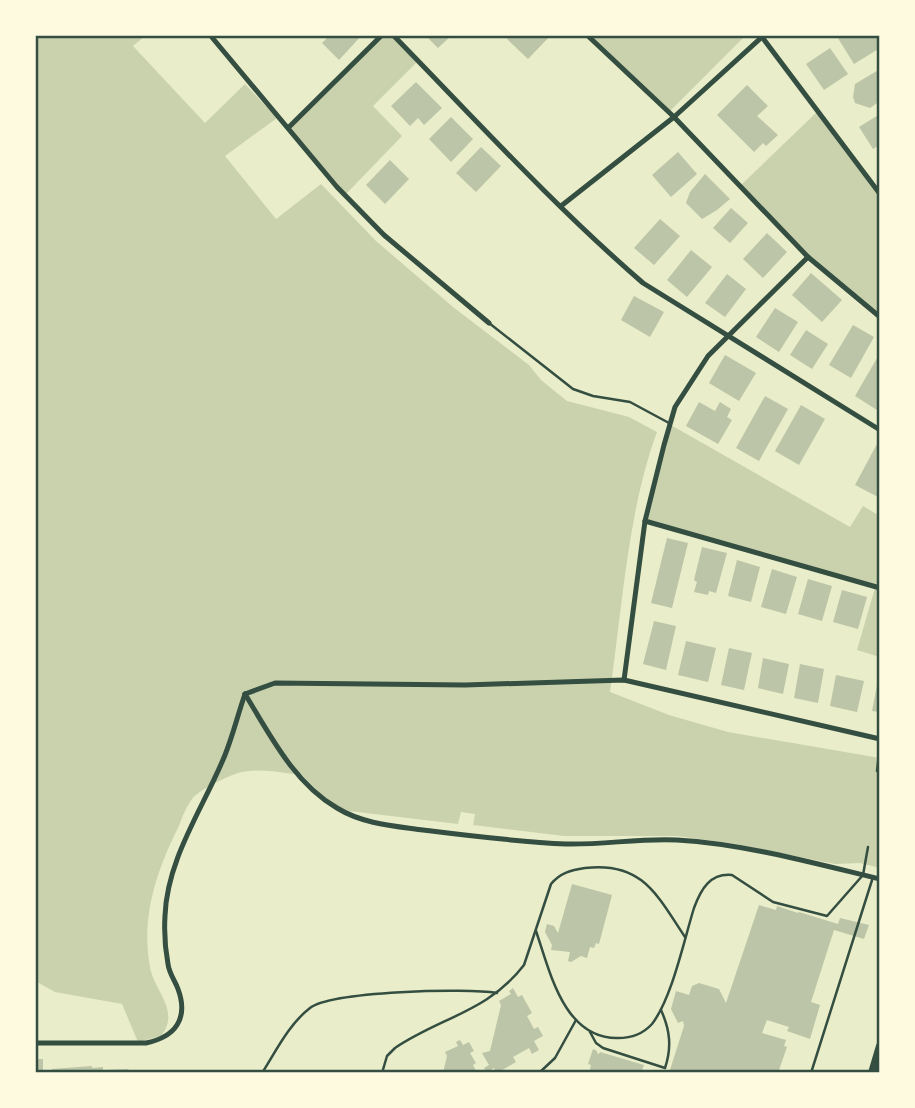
<svg xmlns="http://www.w3.org/2000/svg" width="915" height="1108" font-family="'Public Sans',sans-serif">
	<rect width="100%" height="100%" fill="#e9edc9"/>
	<g fill="#cad2ad">
		<path d="M35 35H146L133 46 205 123 245 84 277 118 225 156 276 219 321 184 376 241 453 307 529 365 541 380 567 401 629 417 657 432C628 510 622 609 610 692L669 715 728 732 880 758V868L860 863 835 864 736 844 677 836H564L473 825 475 814 461 812 458 824 349 811C330 806 316 789 302 775 282 773 258 767 238 773 228 776 197 791 192 799 186 807 182 818 178 828 156 872 141 917 150 967 154 991 181 1011 161 1036L138 1042 122 1004 55 992 35 981Z"/>
		<polygon points="382,35 393,35 418,61 373,106 402,136 345,195 289,127"/>
		<polygon points="586,35 744,35 745,36 669,112"/>
		<polygon points="818,111 880,194 880,317 808,257 740,186"/>
		<polygon points="669,424 850,527 863,506 880,516 880,657 857,650 875,588 645,521"/>
	</g>
	<g fill="#bcc5a7">
		<polygon points="330,35 362,35 339,60 322,43"/>
		<polygon points="425,35 452,35 438,48"/>
		<polygon points="511,35 551,35 528,59 507,39"/>
		<polygon points="836,35 880,35 880,48 854,64"/>
		<polygon points="830,48 848,74 824,90 806,64"/>
		<polygon points="880,69 880,101 870,108 855,103 853,97 855,84"/>
		<polygon points="416,82 442,108 424,125 418,118 410,126 391,106"/>
		<polygon points="747,85 768,106 757,116 778,135 766,146 763,143 754,152 717,115"/>
		<polygon points="880,114 880,145 873,149 859,127"/>
		<polygon points="451,117 473,139 451,162 429,139"/>
		<polygon points="481,147 501,166 476,192 456,173"/>
		<polygon points="678,152 697,174 671,197 652,175"/>
		<polygon points="390,160 409,179 385,204 366,185"/>
		<polygon points="705,174 730,199 717,210 702,219 686,203 690,192"/>
		<polygon points="731,208 748,223 730,243 713,228"/>
		<polygon points="660,219 680,236 654,265 634,248"/>
		<polygon points="767,233 787,252 763,278 743,259"/>
		<polygon points="691,250 712,267 687,297 667,280"/>
		<polygon points="811,273 842,300 822,322 792,295"/>
		<polygon points="727,274 746,289 725,317 705,303"/>
		<polygon points="634,296 664,312 650,337 621,320"/>
		<polygon points="775,308 798,322 779,352 756,337"/>
		<polygon points="853,325 874,337 851,378 829,365"/>
		<polygon points="806,330 828,344 812,369 790,355"/>
		<polygon points="880,353 880,412 855,396"/>
		<polygon points="725,355 756,373 739,401 709,383"/>
		<polygon points="765,396 788,409 759,461 736,448"/>
		<polygon points="699,402 715,411 720,402 731,409 727,417 732,420 718,444 686,426"/>
		<polygon points="801,405 825,419 799,465 775,451"/>
		<polygon points="877,444 880,446 880,498 855,485"/>
		<polygon points="667,538 688,543 672,608 651,603"/>
		<polygon points="702,547 727,553 716,593 709,591 708,595 694,592 697,582 694,580"/>
		<polygon points="737,560 760,567 751,602 728,596"/>
		<polygon points="772,569 797,577 786,614 761,607"/>
		<polygon points="808,579 832,586 822,621 798,614"/>
		<polygon points="842,590 867,597 858,629 833,622"/>
		<polygon points="654,621 676,626 666,670 643,664"/>
		<polygon points="686,641 716,648 708,682 678,675"/>
		<polygon points="729,648 752,653 744,690 721,685"/>
		<polygon points="763,658 789,664 783,694 758,688"/>
		<polygon points="800,664 824,669 818,703 794,698"/>
		<polygon points="836,675 864,681 857,712 830,706"/>
		<polygon points="879,675 880,675 880,712 872,711"/>
		<polygon points="572,884 612,895 599,944 596,943 594,948 590,947 587,958 581,956 571,962 568,961 570,952 551,950 552,945 545,932 547,924 554,926 558,933"/>
		<polygon points="759,905 776,910 777,906 798,913 799,912 838,924 840,918 869,925 864,939 834,930 811,1002 820,1005 810,1039 787,1031 789,1027 767,1020 762,1033 786,1040 784,1046 787,1047 778,1073 669,1073 684,1026 683,1021 678,1023 671,1009 676,991 689,995 692,986 699,983 719,989 726,1003"/>
		<polygon points="513,988 518,997 522,995 532,1013 527,1016 534,1029 538,1027 543,1036 534,1041 539,1050 532,1054 529,1048 513,1057 516,1062 497,1073 494,1068 487,1072 484,1068 489,1065 482,1053 490,1051 501,1005 499,1001 511,994 509,991"/>
		<polygon points="460,1040 463,1045 469,1042 474,1051 470,1053 476,1063 473,1065 477,1073 443,1073 447,1056 445,1052 458,1046 456,1042"/>
		<polygon points="593,1049 597,1051 597,1053 599,1054 600,1052 644,1065 641,1073 589,1073 591,1065 588,1064"/>
		<rect x="35" y="1059" width="8" height="14"/>
		<polygon points="92,1066 92,1068 103,1067 103,1070 128,1069 131,1073 52,1073 52,1069"/>
	</g>
	<g fill="none" stroke-linecap="round" stroke-linejoin="round">
		<g stroke="#344e41" stroke-width="2.5">
			<polyline points="489,323 573,389 593,396 630,402 669,423"/>
			<polyline points="877,771 880,745"/>
			<path d="M536 931C550 972 564 1039 618 1038 631 1038 643 1034 652 1024 672 998 684 940 694 908 701 889 710 873 732 875L773 902 827 916 863 875 868 847"/>
			<path d="M590 1032 596 1043 603 1048 665 1068C672 1047 670 1030 661 1010"/>
			<path d="M262 1073C276 1051 289 1024 310 1008 332 991 467 988 497 993"/>
			<path d="M382 1073 387 1056 395 1048C441 1017 488 1012 524 965L551 884C560 873 571 870 585 868 642 861 657 895 685 937"/>
			<polyline points="539,1073 555,1058 576,1020"/>
			<polyline points="811,1073 873,877"/>
		</g>
		<g stroke="#344e41" stroke-width="5">
			<polyline points="210,35 337,187 384,235 489,323"/>
			<path d="M393 35C475 119 554 206 643 283L880 430"/>
			<polyline points="587,35 674,117 808,257 880,317"/>
			<polyline points="762,37 880,194"/>
			<polyline points="289,127 382,35"/>
			<polyline points="561,206 674,117 764,35"/>
			<polyline points="645,521 880,588"/>
			<polyline points="624,680 645,521 664,445 675,407 708,356 808,257"/>
			<path d="M245 694C270 735 294 783 337 808 363 824 394 826 423 830 471 836 518 842 566 844 603 845 640 838 677 840 745 844 813 863 880 879"/>
			<polyline points="245,694 275,683 465,685 624,680 880,739"/>
			<path d="M35 1043H146C175 1037 189 1019 178 989 175 981 169 973 168 964 165 948 164 932 165 916 167 858 204 807 225 755 233 735 238 714 245 694"/>
		</g>
		<polyline stroke="#344e41" stroke-width="8" points="872,1073 880,1046"/>
	</g>
	<rect width="915" height="1108" fill="none" stroke="#fefae0" stroke-width="74"/>
	<rect x="37" y="37" width="841" height="1034" fill="none" stroke="#344e41" stroke-width="2.5"/>
</svg>
